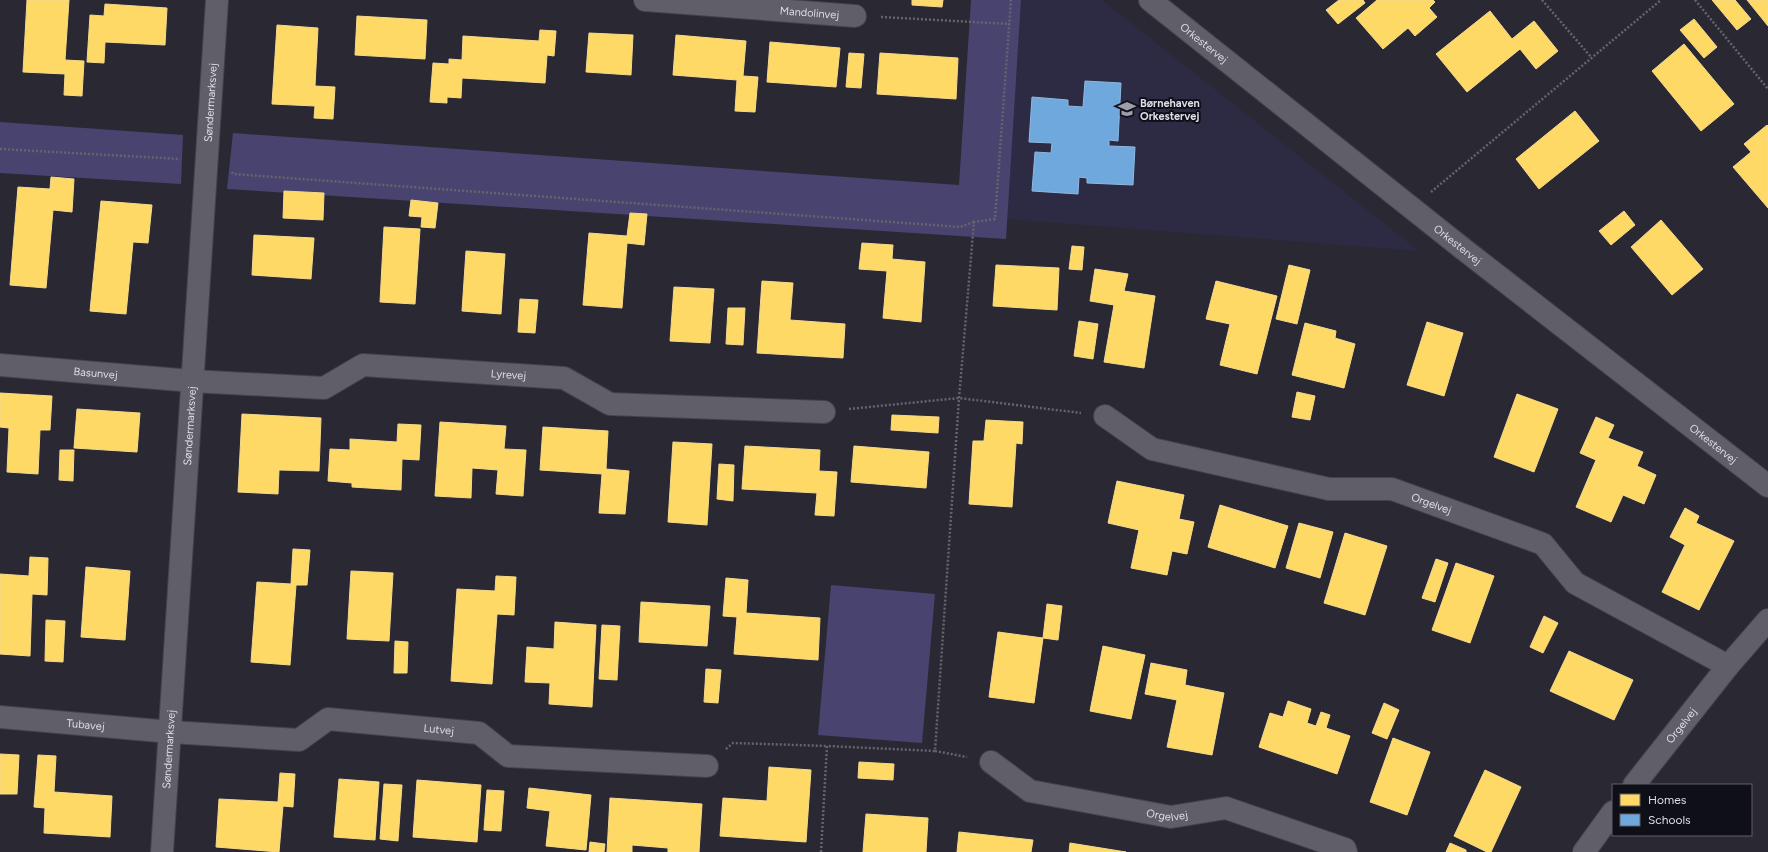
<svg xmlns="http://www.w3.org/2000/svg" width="1768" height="852" font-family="Figtree,sans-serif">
	<rect width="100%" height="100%" fill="#2a2833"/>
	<polygon fill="#2d2b43" points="1021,0 1102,0 1419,251 1007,219"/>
	<g fill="#494370">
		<polygon points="971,0 1021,0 1006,239 227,189 233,133 959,185"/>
		<polygon points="0,122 183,135 181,184 0,173"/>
		<polygon points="831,585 935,594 922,743 818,735"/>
	</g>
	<g fill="#ffd966" stroke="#f5da8e">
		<polygon points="27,0 69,0 65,60 84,61 82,96 64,95 65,74 23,72"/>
		<polygon points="912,0 943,0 942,7 912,5"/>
		<polygon points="1339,0 1363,0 1365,3 1338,24 1326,10"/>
		<polygon points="1377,0 1433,0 1435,2 1429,8 1437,17 1415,36 1408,28 1383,49 1356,18"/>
		<polygon points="1712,0 1735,0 1751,19 1737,30"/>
		<polygon points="1747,0 1768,0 1768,26"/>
		<polygon points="105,4 167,8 165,45 105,42 104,63 87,62 90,15 104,16"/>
		<polygon points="1490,11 1512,39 1534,21 1558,51 1536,69 1520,49 1467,92 1436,54"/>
		<polygon points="357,16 427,20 425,59 355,55"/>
		<polygon points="1694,19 1717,47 1704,58 1680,30"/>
		<polygon points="277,25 318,28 315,86 335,87 333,119 314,118 315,106 272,104"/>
		<polygon points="540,30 556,31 554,56 547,55 545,83 462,78 461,98 447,97 447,103 430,102 433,63 449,64 449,59 462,60 463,36 539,41"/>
		<polygon points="589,33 633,35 631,75 586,72"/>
		<polygon points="676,35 746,41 743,76 758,77 755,112 735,111 737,80 673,75"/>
		<polygon points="770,42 840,48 836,87 767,82"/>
		<polygon points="1684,44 1734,104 1701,131 1652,71"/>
		<polygon points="849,53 864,54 861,88 846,87"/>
		<polygon points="880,53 958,58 956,99 877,94"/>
		<polygon points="1575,111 1599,141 1539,189 1516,159"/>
		<polygon points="1767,125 1768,126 1768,208 1733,167 1751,152 1744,144"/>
		<polygon points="51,177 74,179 72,212 53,210 46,288 10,285 18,187 50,189"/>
		<polygon points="284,191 324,193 323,220 283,218"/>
		<polygon points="411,200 438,203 435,228 421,227 422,217 409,216"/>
		<polygon points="101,201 152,205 148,243 133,242 126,314 90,311"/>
		<polygon points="1624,211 1635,225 1611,245 1599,231"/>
		<polygon points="630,213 647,214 644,245 627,243 622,308 583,305 589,233 627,236"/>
		<polygon points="1661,220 1703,269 1672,295 1631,247"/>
		<polygon points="384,227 420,229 415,304 380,302"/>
		<polygon points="254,235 314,238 311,279 252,275"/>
		<polygon points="862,243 893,245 892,259 925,262 921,322 883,318 887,271 859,269"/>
		<polygon points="1072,246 1084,247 1082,270 1069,269"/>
		<polygon points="466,251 505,254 501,314 462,311"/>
		<polygon points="996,265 1059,268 1057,310 993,306"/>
		<polygon points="1289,265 1310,270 1297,324 1276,319"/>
		<polygon points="1095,269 1128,274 1124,291 1155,296 1144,368 1104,362 1114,305 1090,301"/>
		<polygon points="762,281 793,283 790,320 845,324 843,358 757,353"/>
		<polygon points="1216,281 1277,296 1257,374 1220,365 1230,324 1206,319"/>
		<polygon points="674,287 714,289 710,343 670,341"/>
		<polygon points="520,299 538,300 535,333 518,332"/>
		<polygon points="728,308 745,308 743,345 726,344"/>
		<polygon points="1079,321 1098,324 1093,359 1074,356"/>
		<polygon points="1427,322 1463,333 1444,396 1407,385"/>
		<polygon points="1305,323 1336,331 1335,338 1355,344 1344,388 1292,375"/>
		<polygon points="1297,392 1315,396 1310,420 1292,417"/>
		<polygon points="0,393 52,396 50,430 40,430 38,474 7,472 9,428 0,427"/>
		<polygon points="1517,394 1558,409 1534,472 1494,457"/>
		<polygon points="77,409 140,413 137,452 74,448"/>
		<polygon points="242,414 321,418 319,471 279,470 278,494 238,492"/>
		<polygon points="892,415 939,417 938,433 891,430"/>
		<polygon points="1596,417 1614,425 1608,438 1643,452 1637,466 1656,475 1644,504 1623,495 1611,522 1576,507 1596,460 1580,453"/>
		<polygon points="986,420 1023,422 1022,444 1016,443 1012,507 969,504 973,441 984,441"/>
		<polygon points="440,422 506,426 504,449 526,450 523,496 496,494 498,470 472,468 471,498 435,496"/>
		<polygon points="398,424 421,425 419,460 402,459 401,490 352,487 352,483 328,481 330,449 350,450 350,439 397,442"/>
		<polygon points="543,427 608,431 606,469 629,471 625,514 599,513 602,474 540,470"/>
		<polygon points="673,442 712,444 707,525 668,522"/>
		<polygon points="745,446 820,450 819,471 837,472 834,516 815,515 817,493 742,489"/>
		<polygon points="854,446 929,452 926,488 851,482"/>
		<polygon points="60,450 74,450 73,481 59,480"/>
		<polygon points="719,464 734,465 733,501 717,499"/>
		<polygon points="1117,481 1184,495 1179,519 1194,522 1187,554 1172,551 1167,575 1131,568 1139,530 1108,523"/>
		<polygon points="1220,505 1288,526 1275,568 1208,547"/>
		<polygon points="1685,508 1699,516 1696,523 1734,541 1699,610 1662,592 1685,545 1670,537"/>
		<polygon points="1299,523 1333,532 1320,578 1286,568"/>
		<polygon points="1345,533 1387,546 1365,615 1324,603"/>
		<polygon points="293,549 310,550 307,585 296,585 290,665 251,662 257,582 291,584"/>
		<polygon points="30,557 48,558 47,595 32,594 30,656 0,654 0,574 29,576"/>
		<polygon points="1436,559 1448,563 1435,602 1422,598"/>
		<polygon points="1456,563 1494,576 1470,643 1432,630"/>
		<polygon points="86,567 130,571 125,640 81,637"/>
		<polygon points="351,571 393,573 389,641 347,639"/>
		<polygon points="496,576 516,577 514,615 497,614 492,684 451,681 457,589 495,591"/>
		<polygon points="726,578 748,580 746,613 820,618 818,660 734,654 737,617 723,616"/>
		<polygon points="641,602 710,606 707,646 639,642"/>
		<polygon points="1047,604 1062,606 1058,640 1043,638"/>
		<polygon points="1544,616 1558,623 1543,653 1530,647"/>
		<polygon points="46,620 65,621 63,662 45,661"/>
		<polygon points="555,622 596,625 592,707 549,704 550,683 525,682 527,647 554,649"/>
		<polygon points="602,625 620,626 617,680 599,679"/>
		<polygon points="998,632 1043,638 1034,703 989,697"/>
		<polygon points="395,641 408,642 407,673 394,673"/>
		<polygon points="1103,646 1145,655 1131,719 1090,711"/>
		<polygon points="1569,651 1633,680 1614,720 1550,691"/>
		<polygon points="1151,663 1187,670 1185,685 1224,693 1212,755 1167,747 1177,700 1145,694"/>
		<polygon points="706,669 721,670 718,703 704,702"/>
		<polygon points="1288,701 1311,709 1307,723 1316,726 1321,712 1330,715 1326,728 1350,736 1337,774 1259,747 1270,713 1283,717"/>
		<polygon points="1384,703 1399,710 1387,739 1372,733"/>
		<polygon points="1393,738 1430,752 1407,815 1370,802"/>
		<polygon points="0,754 19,755 17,794 0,794"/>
		<polygon points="38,755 56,756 54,792 112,796 110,837 44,833 45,808 34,807"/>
		<polygon points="859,762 894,764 893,780 858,778"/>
		<polygon points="769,767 811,770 806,842 720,836 723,798 767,801"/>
		<polygon points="1485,770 1521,787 1491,852 1487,852 1454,836"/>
		<polygon points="280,773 295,774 293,807 283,806 279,852 216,847 219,799 278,802"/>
		<polygon points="339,779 379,782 375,840 334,837"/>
		<polygon points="417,780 481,785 477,842 413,837"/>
		<polygon points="384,784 402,785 398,841 380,839"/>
		<polygon points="529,788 591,795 586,850 546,846 550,811 527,808"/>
		<polygon points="487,790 504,791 501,831 484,830"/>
		<polygon points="610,798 702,804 699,852 668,852 668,848 632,845 632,852 607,852"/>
		<polygon points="866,814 928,818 926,852 863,852"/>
		<polygon points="959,832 1033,840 1031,852 957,852"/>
		<polygon points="590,842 605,844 604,852 589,852"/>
		<polygon points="1070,843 1126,852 1069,852"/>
		<polygon points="1450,843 1466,850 1466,852 1446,852"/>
	</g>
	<polygon fill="#6fa8dc" stroke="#90b8e0" points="1085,81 1121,83 1118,141 1109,140 1109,146 1135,147 1133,185 1087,183 1087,178 1079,177 1078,194 1032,191 1035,152 1051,153 1052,143 1029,142 1032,97 1068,100 1068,106 1083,107"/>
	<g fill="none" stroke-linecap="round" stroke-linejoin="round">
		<g stroke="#43434c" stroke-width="24">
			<g id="minor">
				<path id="s1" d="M645 0 855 16"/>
				<path id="s2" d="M1150 0 1462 248 1768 486"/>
				<path id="s3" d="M0 365 192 381 324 388 363 365 564 378 610 404 824 412"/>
				<path id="s4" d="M1105 416 1152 449 1329 489H1392L1543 544 1575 583 1728 666"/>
				<path id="s5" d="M0 717 171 732 299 740 328 719 479 733 508 756 707 766"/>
				<path id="s6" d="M991 762 1030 791 1171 817 1226 808 1345 849 1346 852"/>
				<path id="s7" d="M1634 785 1728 666 1768 620"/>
				<path id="s8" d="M162 852 217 0"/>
				<polyline points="1584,852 1613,812"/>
			</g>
		</g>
		<g stroke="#66646c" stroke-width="2.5" stroke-dasharray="2 2" stroke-linecap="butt">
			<polyline points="1542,0 1591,57"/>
			<polyline points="1695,0 1768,89"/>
			<polyline points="881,17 1010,24"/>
			<polyline points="0,149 180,159"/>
			<polyline points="232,172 233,174 960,227 974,222"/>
			<polyline points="1431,192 1661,0"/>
			<polyline points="849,409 959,398 1081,413"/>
			<polyline points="726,749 733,743 827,746"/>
			<polyline points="935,751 967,757"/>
			<polyline points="821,852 827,746 935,751 959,398 974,222 995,219 1011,0"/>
		</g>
		<use href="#minor" stroke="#605e67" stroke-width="22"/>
	</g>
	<defs>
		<g id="school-bare" transform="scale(1.38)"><path d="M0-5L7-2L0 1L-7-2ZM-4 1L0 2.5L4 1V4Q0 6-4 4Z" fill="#9e9eaa" stroke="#0f0f17" stroke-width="2.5" paint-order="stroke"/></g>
	</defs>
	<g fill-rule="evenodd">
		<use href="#school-bare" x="1127" y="109"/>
	</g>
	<g text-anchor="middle" stroke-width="4" stroke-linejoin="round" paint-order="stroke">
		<g font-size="11" fill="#ddddea" stroke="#0f0f17">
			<text dy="4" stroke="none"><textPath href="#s1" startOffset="165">Mandolinvej</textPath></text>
			<text dy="4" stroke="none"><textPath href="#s2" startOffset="69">Orkestervej</textPath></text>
			<text dy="4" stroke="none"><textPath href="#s8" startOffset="751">Søndermarksvej</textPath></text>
			<text dy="4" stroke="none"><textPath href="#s2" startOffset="393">Orkestervej</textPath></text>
			<text dy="4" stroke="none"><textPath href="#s3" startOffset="96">Basunvej</textPath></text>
			<text dy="4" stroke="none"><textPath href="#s3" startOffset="516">Lyrevej</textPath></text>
			<text dy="4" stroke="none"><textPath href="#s8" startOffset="427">Søndermarksvej</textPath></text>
			<text dy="4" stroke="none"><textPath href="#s2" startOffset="717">Orkestervej</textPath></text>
			<text dy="4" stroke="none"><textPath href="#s4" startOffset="344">Orgelvej</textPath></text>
			<text dy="4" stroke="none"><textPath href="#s5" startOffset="86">Tubavej</textPath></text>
			<text dy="4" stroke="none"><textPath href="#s7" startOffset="76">Orgelvej</textPath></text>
			<text dy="4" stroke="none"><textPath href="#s5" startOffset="447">Lutvej</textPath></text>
			<text dy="4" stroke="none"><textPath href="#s8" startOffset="103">Søndermarksvej</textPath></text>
			<text dy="4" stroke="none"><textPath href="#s6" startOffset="188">Orgelvej</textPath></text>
		</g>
		<g font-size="11" font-weight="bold" fill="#ddddea" stroke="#0f0f17" text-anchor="start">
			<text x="1140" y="107">Børnehaven<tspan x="1140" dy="13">Orkestervej</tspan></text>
		</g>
	</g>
	<rect x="1612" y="784" width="140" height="52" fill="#0f0f17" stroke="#61616b"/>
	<rect x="1620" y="794" width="20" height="12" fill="#ffd966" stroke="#61616b"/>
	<text x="1648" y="804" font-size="12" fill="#ddddea">Homes</text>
	<rect x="1620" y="814" width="20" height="12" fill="#6fa8dc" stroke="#61616b"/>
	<text x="1648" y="824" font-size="12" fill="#ddddea">Schools</text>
</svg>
